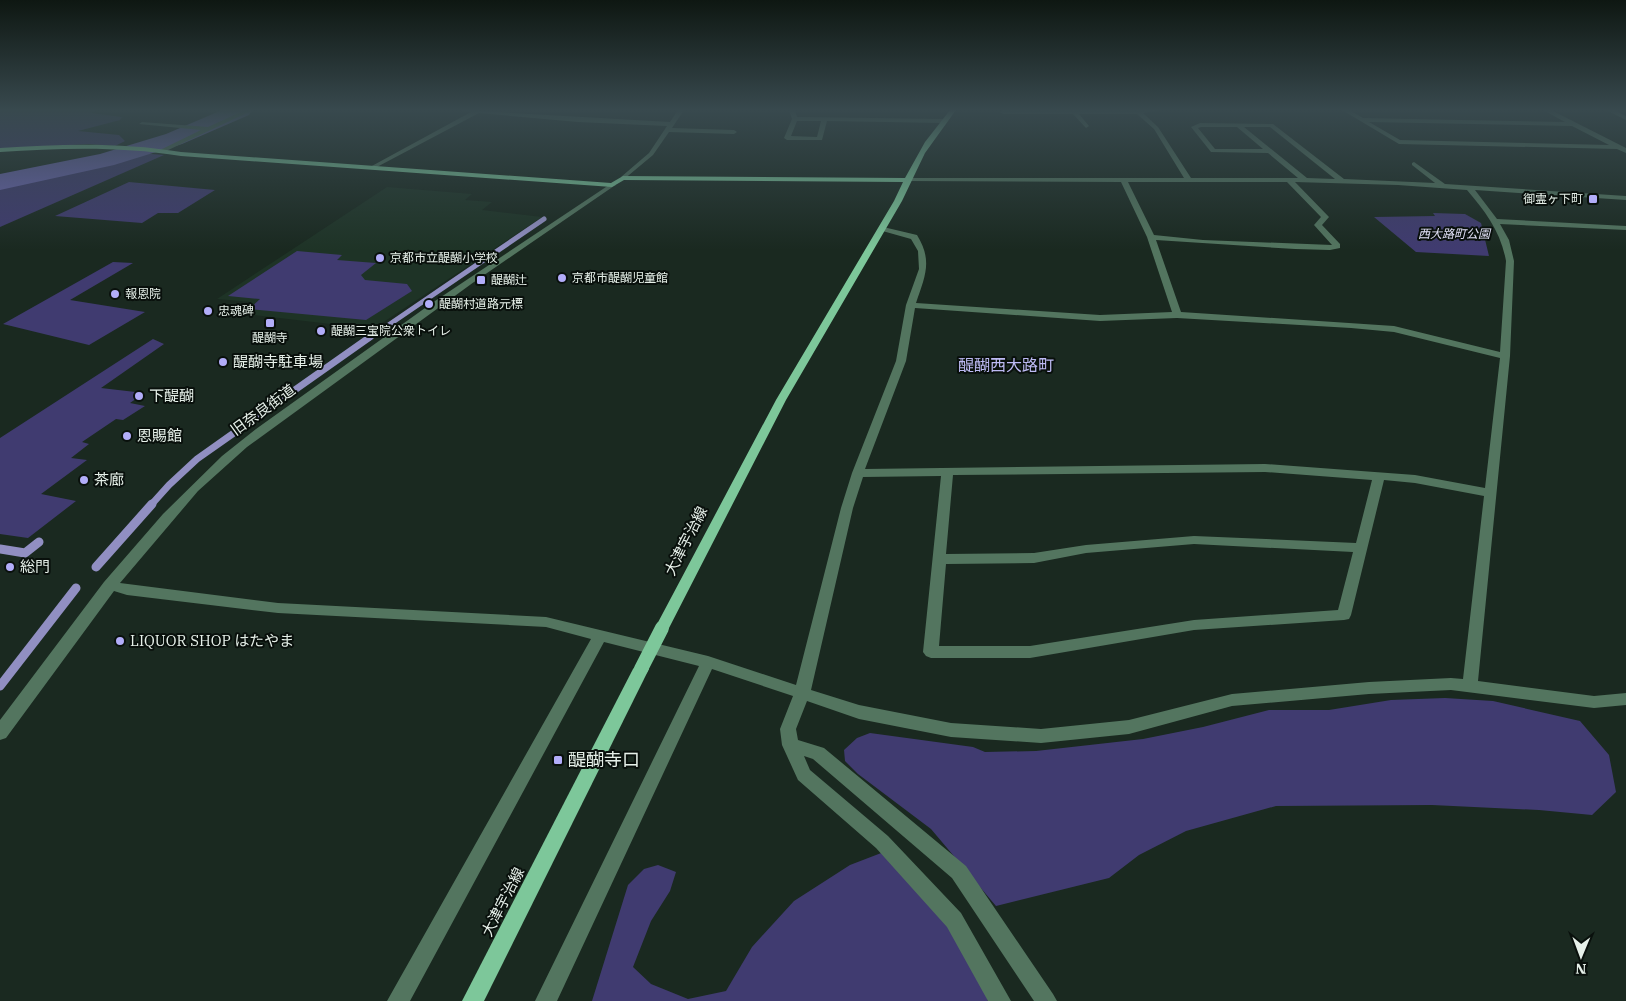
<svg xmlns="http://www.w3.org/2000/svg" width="1626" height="1001" font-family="'IBM Plex Serif','Noto Sans JP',serif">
	<rect width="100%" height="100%" fill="#1a2920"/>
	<polygon fill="#1e3326" points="387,187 472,194 465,200 492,202 482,210 542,217 373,329 237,313 251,302 217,299"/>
	<g fill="#403b70">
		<polygon points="0,110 96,110 91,113 122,117 120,120 78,131 119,135 125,141 115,146 89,144 0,149"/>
		<polygon points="139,153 164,155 0,227 0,185 65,173"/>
		<polygon points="129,182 215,190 178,213 158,213 142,223 55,216"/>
		<polygon points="1433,213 1465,214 1481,223 1489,256 1416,252 1374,217 1435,216"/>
		<polygon points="297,251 342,255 337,260 376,263 361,275 365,280 407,284 412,291 366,320 249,309 260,299 228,296"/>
		<polygon points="113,262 133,263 70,300 145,312 89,345 3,324"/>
		<polygon points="153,339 164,344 101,388 144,393 130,403 145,406 123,420 116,419 82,442 89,444 71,458 87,460 41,494 76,501 28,538 0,534 0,438"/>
		<polygon points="1445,698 1493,701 1580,721 1609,755 1616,792 1592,815 1539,810 1432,805 1276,806 1186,831 1139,855 1109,878 996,906 931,829 858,774 845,761 844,750 857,738 870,733 973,747 985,752 1036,751 1143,739 1203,727 1269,710 1329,710 1391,700"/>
		<polygon points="889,850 953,905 988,1001 592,1001 628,885 644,869 658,865 676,872 670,891 651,921 633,967 651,984 688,999 726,991 752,947 794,901 850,865"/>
	</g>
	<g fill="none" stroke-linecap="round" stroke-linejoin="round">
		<polyline stroke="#918fc2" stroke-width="5" points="368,339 544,219"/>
		<polyline stroke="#918fc2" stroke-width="7" points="151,505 169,485 197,459 370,337"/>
		<g stroke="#918fc2" stroke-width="9">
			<polyline points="0,549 25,553 39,542"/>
			<polyline points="96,567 152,504"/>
			<polyline points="0,686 76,588"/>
		</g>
		<polygon fill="#6c65b1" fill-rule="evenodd" points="222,110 252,110 249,115 182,144 114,165 0,190 0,174 100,154 166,134"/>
		<g fill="#53755f" fill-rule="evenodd">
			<polygon points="245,110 253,110 164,152 161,150 162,149 201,130 139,124 142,122 208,127"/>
			<polygon points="462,110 670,122 678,110 684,110 672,128 734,130 737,132 734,134 669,132 653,155 623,180 621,179 621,177 649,153 667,126 578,122 479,113 375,168 370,167 471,112"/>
			<path d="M789 110H795L797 117 944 119 947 121 944 123 827 121 822 140H787L784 138 792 119ZM797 121H821L817 137 791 136Z"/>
			<path d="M1002 110H1160L1143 113 1158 127 1191 178H1298L1268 153 1211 152 1191 127 1200 123 1273 124 1344 179 1435 183 1412 165V163L1414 162 1445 184 1626 196V200L1475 190 1497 219 1626 226V230L1500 224 1509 240 1514 261 1510 356 1478 681 1594 696 1626 693V705L1594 708 1451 690 1369 694 1232 706 1129 734 1041 743 951 737 859 719 807 701 796 729 798 740 824 748 966 866 1053 994 1057 1001H1034L952 878 813 759 804 756 810 770 888 836 961 913 1011 1001H988L947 927 876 848 798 780 782 745 780 729 793 696 712 669 557 1001H535L699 666 604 642 410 1001H387L591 639 546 627 278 613 127 595 114 591 6 738 0 740V720L104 582 163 514 222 456 256 429 432 303 612 183 616 185 614 186 474 282 247 447 198 491 120 583 278 603 546 617 708 656 796 685 841 508 852 473 896 361 906 305 919 269 918 251 911 239 879 230V226L917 235C933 261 925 276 916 303L1100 315 1172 312 1147 237 1121 182 904 181V179L906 178H1184L1154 129 1137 114H1079L1089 126 1086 128 1073 114H1003L1000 112ZM1201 127H1237L1263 149H1215L1198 128ZM1244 127H1270L1335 179 1307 178ZM1128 182H1287L1321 217 1314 225 1332 245 1203 240 1154 235ZM1295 182 1398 185 1467 190C1485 211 1501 232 1506 261L1500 352 1394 326 1181 312 1156 240 1295 249 1330 250 1340 248V244L1322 225 1329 217ZM915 308 1100 321 1177 318 1351 328 1394 332 1500 358 1485 488 1415 475 1265 464 865 469 906 361ZM1265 472 1372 480 1356 543 1194 536 1086 545 1034 553 946 554 953 475ZM941 476 923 652 926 656 931 658H1030L1194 630 1344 620 1349 619 1351 615 1384 480 1415 483 1484 496 1463 679 1451 678 1369 682 1232 694 1129 720 1041 729 951 723 859 705 811 690 853 508 863 477ZM1194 544 1353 552 1338 610 1194 620 1030 646H939L946 564 1034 563 1086 553Z"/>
			<path d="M1342 110H1349L1363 118 1565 122 1543 110H1551L1626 148V153L1617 149 1399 144ZM1369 122 1572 126 1609 145 1400 140Z"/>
			<polygon points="1606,110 1614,110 1626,116 1626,120"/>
		</g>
		<g fill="#7dc79a" fill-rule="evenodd">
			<path d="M950 110H956L925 153 902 201 786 400 669 628 667 632 662 633 657 632 655 628 776 400 894 201 903 182 624 180 612 187 181 156C121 146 61 148 0 152V148C61 144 121 142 181 152L611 183 623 176 905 178 925 142Z"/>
			<polygon points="641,663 646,665 649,669 484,1001 462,1001 633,669 636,665"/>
		</g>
		<polyline stroke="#7dc79a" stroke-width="14" points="641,669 662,628"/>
	</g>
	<linearGradient id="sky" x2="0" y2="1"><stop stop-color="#0e1712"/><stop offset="0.44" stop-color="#38494e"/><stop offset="1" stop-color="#38494e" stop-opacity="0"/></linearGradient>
	<rect width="1626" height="250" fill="url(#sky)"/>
	<g fill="#b2adf9" stroke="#09100c" stroke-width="2">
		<rect x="1588" y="194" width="10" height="10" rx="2.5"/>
		<circle cx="380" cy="258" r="5"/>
		<circle cx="562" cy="278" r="5"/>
		<rect x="476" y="275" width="10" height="10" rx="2.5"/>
		<circle cx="115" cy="294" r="5"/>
		<circle cx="429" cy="304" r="5"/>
		<circle cx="208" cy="311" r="5"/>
		<rect x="265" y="318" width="10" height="10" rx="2.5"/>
		<circle cx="321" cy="331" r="5"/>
		<circle cx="223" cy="362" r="5"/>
		<circle cx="139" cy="396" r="5"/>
		<circle cx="127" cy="436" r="5"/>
		<circle cx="84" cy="480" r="5"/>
		<circle cx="10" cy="567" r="5"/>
		<circle cx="120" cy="641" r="5"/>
		<rect x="553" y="755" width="10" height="10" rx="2.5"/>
	</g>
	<g text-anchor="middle" stroke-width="4" stroke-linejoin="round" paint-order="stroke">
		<g font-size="12" fill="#e6f0e9" stroke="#09100c" text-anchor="start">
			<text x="1583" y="203" text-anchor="end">御霊ヶ下町</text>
			<text x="390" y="262">京都市立醍醐小学校</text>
			<text x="572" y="282">京都市醍醐児童館</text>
			<text x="491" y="284">醍醐辻</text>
			<text x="125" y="298">報恩院</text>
			<text x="439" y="308">醍醐村道路元標</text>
			<text x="218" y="315">忠魂碑</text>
			<text x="331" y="335">醍醐三宝院公衆トイレ</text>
			<text x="270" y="342" text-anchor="middle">醍醐寺</text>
		</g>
		<g font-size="12" font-style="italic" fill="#e1e0f6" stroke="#09100c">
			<text x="1454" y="238">西大路町公園</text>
		</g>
		<g font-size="15" fill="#e6f0e9" stroke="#09100c" text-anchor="start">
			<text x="233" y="367">醍醐寺駐車場</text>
			<text x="149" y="401">下醍醐</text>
			<text x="137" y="441">恩賜館</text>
			<text x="94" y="485">茶廊</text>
			<text x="20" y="572">総門</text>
			<text x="130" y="646">LIQUOR SHOP はたやま</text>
		</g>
		<g font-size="15" fill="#e6f0e9" stroke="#09100c">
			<text transform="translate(263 410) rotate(-36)" y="5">旧奈良街道</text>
			<text transform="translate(686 541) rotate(-63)" y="5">大津宇治線</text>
			<text transform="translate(503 902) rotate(-63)" y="5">大津宇治線</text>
		</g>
		<g font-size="16" fill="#bdbaf3" stroke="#09100c">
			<text x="1006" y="371">醍醐西大路町</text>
		</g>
		<g font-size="18" fill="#e6f0e9" stroke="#09100c" text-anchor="start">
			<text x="568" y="766">醍醐寺口</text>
		</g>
	</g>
	<g transform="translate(1581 956) rotate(181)" stroke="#09100c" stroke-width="4" paint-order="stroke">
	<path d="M0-4L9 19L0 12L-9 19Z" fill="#e6f0e9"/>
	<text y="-8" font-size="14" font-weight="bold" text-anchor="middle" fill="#e6f0e9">N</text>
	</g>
</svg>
